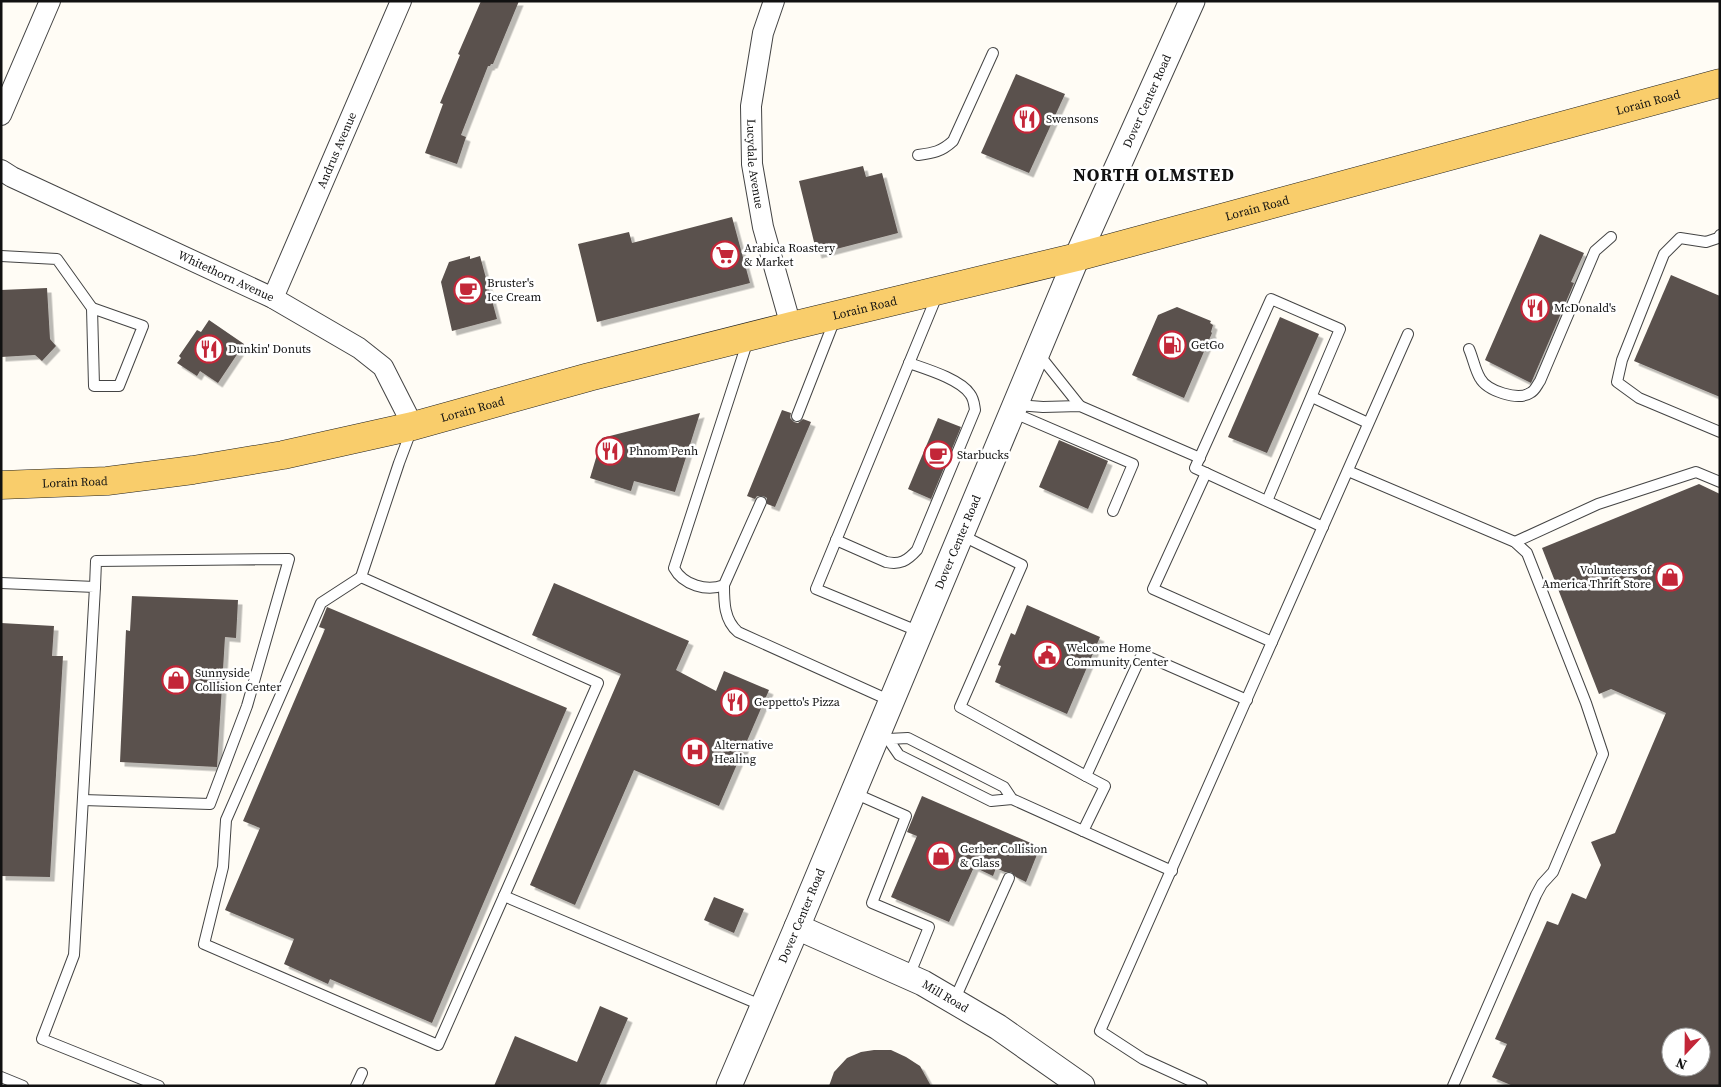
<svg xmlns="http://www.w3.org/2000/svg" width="1721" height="1087" font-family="'Source Serif 4',serif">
	<defs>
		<filter id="shadow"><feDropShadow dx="4.5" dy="4.5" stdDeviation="0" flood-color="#0004"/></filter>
	</defs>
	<rect width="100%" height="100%" fill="#fffcf5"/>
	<g fill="#5a514d" fill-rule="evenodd" filter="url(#shadow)">
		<polygon points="481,1 519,1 493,64 491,64 490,66 488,66 461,135 466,137 457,164 425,153 443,104 440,103 460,55 458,54"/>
		<polygon points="1016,74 1065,94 1029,173 981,153"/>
		<polygon points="863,166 866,177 882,173 898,233 817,254 799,181"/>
		<polygon points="732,217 750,283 597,322 578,244 629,232 632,243"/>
		<polygon points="1540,234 1584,253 1571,282 1574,283 1531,383 1485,360"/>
		<polygon points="470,256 470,259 480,256 497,319 452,331 441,282 449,262"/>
		<polygon points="1671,275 1720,296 1720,397 1634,361"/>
		<polygon points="47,288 50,339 56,346 42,361 35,355 1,357 1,290"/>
		<polygon points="1177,307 1211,321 1210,323 1213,325 1211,332 1212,333 1184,398 1132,375 1158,315"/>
		<polygon points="1280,317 1319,334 1267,453 1228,437"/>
		<polygon points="209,320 244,344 218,383 200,371 197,376 177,363 181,358 179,356 197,330 201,332"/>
		<polygon points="782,410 791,413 790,418 794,422 798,423 803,419 811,422 775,507 767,504 767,498 763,496 757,496 755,499 747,496"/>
		<polygon points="700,413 675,492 634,481 631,491 590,478 602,438"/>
		<polygon points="938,418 961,427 931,499 908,489"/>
		<polygon points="1059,440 1108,461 1088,509 1039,487"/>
		<path d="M1699 484 1720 494V1086H1513L1492 1077 1507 1044 1495 1039 1547 921 1558 925 1572 893 1586 899 1601 865 1591 842 1615 833 1666 713 1611 689 1599 694 1542 548ZM1671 1037H1701V1067H1671Z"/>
		<polygon points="554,583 689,641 676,670 716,691 724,671 769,690 719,806 634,770 575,905 530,885 621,674 532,635"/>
		<polygon points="132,596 238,600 236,638 225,637 217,767 120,762 126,630 130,631"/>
		<polygon points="1027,605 1100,637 1067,714 995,682 1001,666 998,665 1011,633 1015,635"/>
		<polygon points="327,607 567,708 432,1023 330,979 328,984 284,964 294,939 225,910 260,828 243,821 325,629 319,627"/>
		<polygon points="1,623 54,626 52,656 63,656 50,877 1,876"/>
		<polygon points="922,796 1040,847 1026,882 1016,877 1011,872 1005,872 996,868 993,876 974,867 949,922 891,897 917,836 907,832"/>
		<polygon points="714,897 744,909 734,933 704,920"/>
		<polygon points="600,1006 628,1018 599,1086 494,1086 515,1036 577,1062"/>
		<polygon points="874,1050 891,1050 906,1057 920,1066 931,1086 829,1086 834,1072 847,1058 861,1052"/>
	</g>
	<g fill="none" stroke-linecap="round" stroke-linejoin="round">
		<g stroke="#444" stroke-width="12">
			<g id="service">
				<path d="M918 155C933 153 941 152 953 141L993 53"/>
				<polyline points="1720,235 1718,238 1706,242 1680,238 1664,254 1622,360 1617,382 1639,398 1720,432"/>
				<polyline points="1,256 57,259 92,308"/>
				<polygon points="92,308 143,326 119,386 94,386"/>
				<path d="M748 340 674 568C683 585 707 592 724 585L761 502"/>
				<path d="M1469 349C1473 358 1475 370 1480 378 1487 391 1518 401 1530 393 1535 391 1537 385 1540 381L1595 251 1611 237"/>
				<polyline points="1037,352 1080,406"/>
				<polyline points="1312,397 1368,423"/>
				<polyline points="1017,405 1043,407 1080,406 1200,458"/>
				<polyline points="1012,412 1133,464 1113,511"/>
				<polyline points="797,416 835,319"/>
				<polyline points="411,431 399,463 361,577 598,683 504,896 763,1006"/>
				<polyline points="1348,471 1515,542 1527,553 1586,703 1603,754 1553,872 1542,884 1536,895 1453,1086"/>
				<polyline points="1206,473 1153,589 1272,642"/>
				<polyline points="1267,501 1340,329 1271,299 1195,468 1323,527"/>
				<polyline points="961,535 1022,565 960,707 1086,776 1142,654 1247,700"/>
				<path d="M836 540 886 562C900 565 907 561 917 550L975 410C974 404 974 399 970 394 960 379 926 369 909 363"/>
				<polyline points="1515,542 1598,504 1696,472 1720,482"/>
				<polyline points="361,577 321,603 226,820 223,867 204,944 438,1045 504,896"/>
				<polyline points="1,583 95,587 74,955 42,1039 159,1086"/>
				<path d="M724 585C724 602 724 620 738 632L891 701"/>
				<polyline points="920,632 816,589 938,293"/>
				<polyline points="854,793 906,816 872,903 929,927 909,976"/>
				<polyline points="1012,799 991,801 899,755 888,739 908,738 1004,787 1012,799 1172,871"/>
				<polyline points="83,800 210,804 247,706 289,559 96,561 95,587"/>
				<polyline points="1083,831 1105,786 1086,776"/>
				<polyline points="954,1001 1009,878"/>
				<polyline points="1,1077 23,1086"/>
				<polyline points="356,1086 362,1073"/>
				<polyline points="1202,1086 1143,1059 1100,1031 1408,334"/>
			</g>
		</g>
		<g stroke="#444" stroke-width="22">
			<g id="minor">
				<path id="s1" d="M774 1 763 33 751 106 752 164 763 227 791 326"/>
				<polyline points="1,115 50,1"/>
				<path id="s2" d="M1 170 12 177 273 298 359 348 383 367 413 426"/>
				<path id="s3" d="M273 298 401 1"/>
			</g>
		</g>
		<g stroke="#444" stroke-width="27">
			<g id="tertiary">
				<path id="s4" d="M797 927 923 983 998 1027 1082 1086"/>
				<path id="s5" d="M729 1086 797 927 1077 257 1192 1"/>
			</g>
		</g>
		<g stroke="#222" stroke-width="29">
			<g id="primary">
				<path id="s6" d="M1 485 107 481 193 470 283 455 413 426 589 377 791 326 1077 257 1720 83"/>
			</g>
		</g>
		<use href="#service" stroke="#fff" stroke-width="10"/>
		<use href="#minor" stroke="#fff" stroke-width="20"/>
		<use href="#tertiary" stroke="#fff" stroke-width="25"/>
		<use href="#primary" stroke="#f9cd6b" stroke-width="28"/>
	</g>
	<defs>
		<g id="restaurant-ring" transform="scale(1.4375)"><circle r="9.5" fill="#fff" stroke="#c32638" stroke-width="1.5"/><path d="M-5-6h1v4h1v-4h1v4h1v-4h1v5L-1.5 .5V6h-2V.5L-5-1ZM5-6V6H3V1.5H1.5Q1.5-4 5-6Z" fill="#c32638"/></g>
		<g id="supermarket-ring" transform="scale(1.4375)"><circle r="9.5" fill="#fff" stroke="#c32638" stroke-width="1.5"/><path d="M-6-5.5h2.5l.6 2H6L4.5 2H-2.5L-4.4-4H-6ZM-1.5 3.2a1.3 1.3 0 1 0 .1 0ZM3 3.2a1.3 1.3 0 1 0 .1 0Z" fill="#c32638"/></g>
		<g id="cafe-ring" transform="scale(1.4375)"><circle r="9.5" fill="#fff" stroke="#c32638" stroke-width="1.5"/><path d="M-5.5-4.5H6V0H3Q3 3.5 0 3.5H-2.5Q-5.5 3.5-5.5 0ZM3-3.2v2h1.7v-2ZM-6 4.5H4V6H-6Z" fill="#c32638"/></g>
		<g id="fuel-ring" transform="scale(1.4375)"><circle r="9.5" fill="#fff" stroke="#c32638" stroke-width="1.5"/><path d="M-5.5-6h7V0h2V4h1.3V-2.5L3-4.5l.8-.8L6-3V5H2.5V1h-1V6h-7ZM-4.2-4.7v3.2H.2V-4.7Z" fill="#c32638"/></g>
		<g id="shop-ring" transform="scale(1.4375)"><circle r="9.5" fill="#fff" stroke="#c32638" stroke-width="1.5"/><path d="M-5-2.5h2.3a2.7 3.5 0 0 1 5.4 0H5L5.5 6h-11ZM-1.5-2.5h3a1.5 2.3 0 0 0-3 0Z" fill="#c32638"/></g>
		<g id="civic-ring" transform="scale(1.4375)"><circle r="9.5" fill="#fff" stroke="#c32638" stroke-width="1.5"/><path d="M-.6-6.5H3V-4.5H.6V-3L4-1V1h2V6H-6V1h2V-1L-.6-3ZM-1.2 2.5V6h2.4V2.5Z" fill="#c32638"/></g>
		<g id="hospital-ring" transform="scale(1.4375)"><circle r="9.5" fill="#fff" stroke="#c32638" stroke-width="1.5"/><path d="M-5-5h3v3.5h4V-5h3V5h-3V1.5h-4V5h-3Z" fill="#c32638"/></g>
	</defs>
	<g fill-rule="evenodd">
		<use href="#restaurant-ring" x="1027" y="119"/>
		<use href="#supermarket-ring" x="725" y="255"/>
		<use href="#cafe-ring" x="468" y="290"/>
		<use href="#restaurant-ring" x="1535" y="308"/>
		<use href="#fuel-ring" x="1172" y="345"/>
		<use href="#restaurant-ring" x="209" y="349"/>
		<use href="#restaurant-ring" x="610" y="451"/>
		<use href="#cafe-ring" x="938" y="455"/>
		<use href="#shop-ring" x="1670" y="577"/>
		<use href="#civic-ring" x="1047" y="655"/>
		<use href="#shop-ring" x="176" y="680"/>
		<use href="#restaurant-ring" x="735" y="702"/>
		<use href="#hospital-ring" x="695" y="752"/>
		<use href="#shop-ring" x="941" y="856"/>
	</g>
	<g text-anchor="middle" stroke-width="5" stroke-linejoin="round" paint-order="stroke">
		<g font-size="12" fill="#111" stroke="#fff">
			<text dy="4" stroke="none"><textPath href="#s5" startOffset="1070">Dover Center Road</textPath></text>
			<text dy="4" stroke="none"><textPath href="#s6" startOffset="1694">Lorain Road</textPath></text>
			<text dy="4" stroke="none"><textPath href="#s3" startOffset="161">Andrus Avenue</textPath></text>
			<text dy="4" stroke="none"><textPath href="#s1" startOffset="166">Lucydale Avenue</textPath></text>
			<text dy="4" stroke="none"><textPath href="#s6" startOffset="1289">Lorain Road</textPath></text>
			<text dy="4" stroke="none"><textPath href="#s2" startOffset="249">Whitethorn Avenue</textPath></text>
			<text dy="4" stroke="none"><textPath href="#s6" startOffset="884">Lorain Road</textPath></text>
			<text dy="4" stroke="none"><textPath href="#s6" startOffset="479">Lorain Road</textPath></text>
			<text dy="4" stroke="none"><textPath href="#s6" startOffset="74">Lorain Road</textPath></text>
			<text dy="4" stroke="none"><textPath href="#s5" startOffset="590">Dover Center Road</textPath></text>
			<text dy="4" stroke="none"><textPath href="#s5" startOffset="185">Dover Center Road</textPath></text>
			<text dy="4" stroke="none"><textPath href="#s4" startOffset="164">Mill Road</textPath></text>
		</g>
		<g font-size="12" fill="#111" stroke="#fff" text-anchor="start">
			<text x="1046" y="123">Swensons</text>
			<text x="744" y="252">Arabica Roastery<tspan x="744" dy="14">&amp; Market</tspan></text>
			<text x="487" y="287">Bruster's<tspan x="487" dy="14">Ice Cream</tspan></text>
			<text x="1554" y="312">McDonald's</text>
			<text x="1191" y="349">GetGo</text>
			<text x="228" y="353">Dunkin' Donuts</text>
			<text x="629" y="455">Phnom Penh</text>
			<text x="957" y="459">Starbucks</text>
			<text x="1651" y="574" text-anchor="end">Volunteers of<tspan x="1651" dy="14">America Thrift Store</tspan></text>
			<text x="1066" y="652">Welcome Home<tspan x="1066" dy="14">Community Center</tspan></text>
			<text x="195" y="677">Sunnyside<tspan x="195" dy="14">Collision Center</tspan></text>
			<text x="754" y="706">Geppetto's Pizza</text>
			<text x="714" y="749">Alternative<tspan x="714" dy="14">Healing</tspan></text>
			<text x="960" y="853">Gerber Collision<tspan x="960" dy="14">&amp; Glass</tspan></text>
		</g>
		<g font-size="18" font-weight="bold" letter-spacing="1" fill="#111" stroke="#fff">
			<text x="1154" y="181">NORTH OLMSTED</text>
		</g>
	</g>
	<rect width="1721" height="1087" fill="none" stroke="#111111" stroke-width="5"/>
	<g transform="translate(1686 1052) rotate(202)"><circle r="24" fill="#ffffff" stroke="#a0a0a0"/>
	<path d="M0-4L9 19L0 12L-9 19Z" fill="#c32638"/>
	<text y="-8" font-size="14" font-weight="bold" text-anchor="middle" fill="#111111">N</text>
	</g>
</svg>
